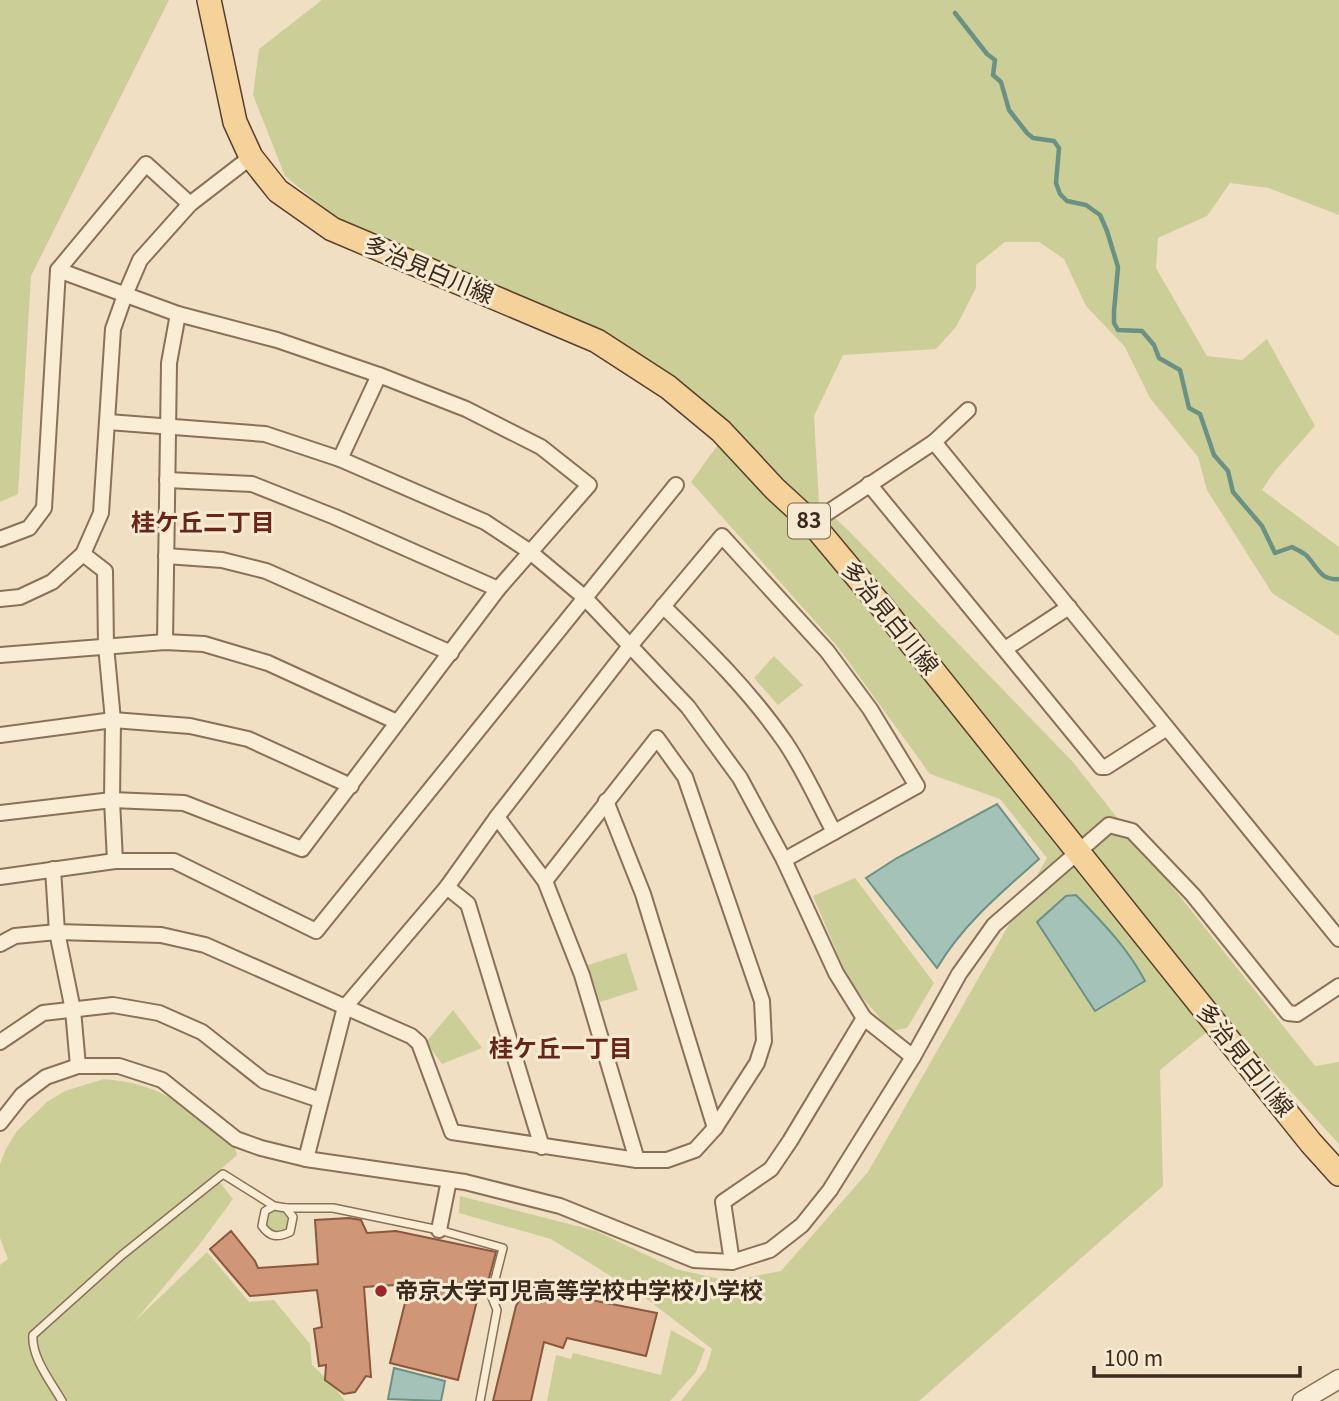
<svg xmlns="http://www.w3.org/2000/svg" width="1339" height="1401" font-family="Georgia,'Noto Sans JP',serif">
	<rect width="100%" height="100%" fill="#f0dfc2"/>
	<g fill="#cbce96">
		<polygon points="0,0 169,0 31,276 18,494 0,502"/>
		<polygon points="322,0 1339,0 1339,215 1269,188 1230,183 1207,216 1158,238 1156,268 1207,356 1242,360 1267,339 1315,426 1274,472 1262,490 1339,547 1339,636 1272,593 1207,490 1198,457 1150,398 1125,347 1086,306 1064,259 1039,242 1005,242 976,265 976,288 956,327 936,349 843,355 814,416 819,504 848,530 1072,761 1315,1066 1339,1062 1339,1144 1224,1018 1160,1070 1163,1186 919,1401 681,1401 706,1369 712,1349 643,1296 551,1239 459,1213 460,1196 596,1231 676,1269 728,1281 781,1271 868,1172 1047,858 1000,799 930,774 837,646 691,482 730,428 599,333 338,219 285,176 253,95 259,49"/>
		<polygon points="774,656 803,685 778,705 754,678"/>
		<polygon points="855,878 934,983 907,1028 891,1031 850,983 813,896"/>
		<polygon points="626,953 638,990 600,1002 588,965"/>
		<polygon points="453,1010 482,1048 442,1064 426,1042"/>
		<path d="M104 1079C169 1085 187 1109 235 1148L237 1155 214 1175 233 1199 199 1245 134 1322 207 1252 249 1302 274 1300 310 1344 312 1365 331 1383 345 1401H0V1265L8 1259 0 1238V1164L6 1149 17 1131 47 1102 65 1091Z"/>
		<polygon points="274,1206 286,1208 293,1217 290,1232 280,1237 262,1226 265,1211"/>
		<polygon points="671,1330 705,1349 696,1372 670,1401 547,1401 556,1355 571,1359 573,1353 661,1375"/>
	</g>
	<g fill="#a5c2b8" stroke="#6b9185" stroke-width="2">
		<path d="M997 804 1039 859C1002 892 963 924 937 968L866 878 897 858Z"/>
		<path d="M1076 895C1102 922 1127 947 1145 981L1095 1011 1037 922 1066 896Z"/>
		<polygon points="394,1368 445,1381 441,1401 388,1399"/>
	</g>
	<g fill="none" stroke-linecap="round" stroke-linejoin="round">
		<path stroke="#6b9185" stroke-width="4.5" d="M955 13 987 54 995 60 993 75 1001 82 1009 110 1027 133 1033 138 1054 141 1059 148 1056 183 1060 194 1067 201 1086 205 1100 215 1107 231 1118 267 1114 311V323L1118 330 1142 331 1154 345 1159 358 1180 370 1189 408 1200 414 1214 455 1228 471 1233 492 1262 526 1275 553 1292 547C1297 550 1303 552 1307 556 1318 568 1321 581 1339 579"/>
	</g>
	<g fill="#cf9677" stroke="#8b573d" stroke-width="2">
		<polygon points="349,1218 361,1220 367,1233 396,1231 496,1252 486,1289 480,1288 458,1380 390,1363 409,1287 396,1285 364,1287 371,1377 366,1376 355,1392 344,1394 325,1380 326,1365 319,1366 314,1329 322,1327 317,1290 250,1296 210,1249 231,1231 255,1261 258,1268 318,1264 315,1220"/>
		<polygon points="531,1287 549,1288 556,1293 657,1313 646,1356 567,1338 563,1348 544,1342 531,1401 493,1401 516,1306 525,1291"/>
	</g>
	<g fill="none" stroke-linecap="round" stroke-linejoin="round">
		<g stroke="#8b7058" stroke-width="10">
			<g id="service">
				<polyline points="286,1208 333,1208 439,1230 503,1248 491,1295 497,1310 480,1401"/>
				<path d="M62 1401C51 1382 31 1357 33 1335L122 1255 223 1174 274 1206 286 1208 293 1217 290 1232C277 1238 270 1237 262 1226L265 1211 274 1206"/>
			</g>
		</g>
		<g stroke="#8b7058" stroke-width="18">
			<g id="minor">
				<polyline points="108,422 265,434 340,459 485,522 529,551 584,597 688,707 740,778 784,860 836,973 864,1018 913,1057"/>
				<polyline points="934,442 1339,939"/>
				<polyline points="340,459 379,375"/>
				<polyline points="167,480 252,484 335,517 498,589"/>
				<polyline points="869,484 1101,767 1106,767 1167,728"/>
				<polyline points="812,523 934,442 968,410"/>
				<polyline points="0,539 29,528 44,508 58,270 146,164 190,204"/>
				<polyline points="83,554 105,571 106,646 113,720 112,800 115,861"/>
				<polyline points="166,556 222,560 266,571 451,653"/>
				<polyline points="0,599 20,597 52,582 83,554 101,513 113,329 125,295 140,260 190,204 251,157"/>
				<path d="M663 606C707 649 750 691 785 742 804 770 818 802 834 832"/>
				<polyline points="165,642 169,363 178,314"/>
				<polyline points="1005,649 1069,607"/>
				<polyline points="0,655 165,642 204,644 268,663 397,722"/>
				<polyline points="0,735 113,720 190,726 248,739 351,786"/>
				<polyline points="606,801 643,894 715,1128"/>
				<polyline points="0,813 112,800 184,803 302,849 498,589 589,485 541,447 466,409 379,375 277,340 178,314 58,270"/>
				<polyline points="497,817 545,881 582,975 637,1160"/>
				<polyline points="53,869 57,932 73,1010 78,1066"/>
				<polyline points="0,877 115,861 174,861 316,931 676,485"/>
				<polyline points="447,887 468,904 542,1147"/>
				<polyline points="0,944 15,936 57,932 161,935 205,945 411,1036 419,1043 452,1132 637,1160 667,1160 695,1150 715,1128 757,1063 764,1041 762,1001 685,777 657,738 545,881"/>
				<polyline points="0,1042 43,1013 113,1005 159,1013 202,1032 264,1081 320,1100"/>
				<polyline points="0,1123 22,1095 46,1077 78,1066 119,1066 162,1080 236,1139 261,1148 306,1159 465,1182 560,1206 694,1260 732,1262 770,1250 802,1225 830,1190 913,1057 959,974 994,925 1109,825 1132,831 1193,895 1288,1013 1297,1014 1339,986"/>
				<polyline points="306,1159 345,1007 447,887 497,817 630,646 722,536 827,651 870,709 917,786 784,860"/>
				<polyline points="439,1230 449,1180"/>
				<polyline points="732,1262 723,1202 771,1169 790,1141 864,1018"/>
			</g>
		</g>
		<g stroke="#8b7058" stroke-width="21">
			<polyline id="tertiary" points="1302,1401 1339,1379"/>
		</g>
		<g stroke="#583e2d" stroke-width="26">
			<polyline id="primary" points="209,0 235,122 251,157 278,191 332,229 597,341 668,387 721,431 775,489 812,523 883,608 1311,1143 1339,1174"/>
		</g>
		<use href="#service" stroke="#faedd6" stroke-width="7"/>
		<use href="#minor" stroke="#faedd6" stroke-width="14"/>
		<use href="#tertiary" stroke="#faedd6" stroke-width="18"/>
		<use href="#primary" stroke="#f4d299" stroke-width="23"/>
	</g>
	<circle fill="#9c262e" stroke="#f7ead2" stroke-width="2.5" cx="381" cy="1291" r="7"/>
	<g text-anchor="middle" stroke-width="6" stroke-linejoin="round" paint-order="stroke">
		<rect fill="#f7ead2" stroke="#736353" stroke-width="2" x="788" y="503.5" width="42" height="35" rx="5"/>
		<g font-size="21" font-weight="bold" fill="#3a291d">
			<text x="809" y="528">83</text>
		</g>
		<g font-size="23" fill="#3a291d" stroke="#f7ead2">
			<text transform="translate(429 270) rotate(23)" y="8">多治見白川線</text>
			<text transform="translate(890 618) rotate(51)" y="8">多治見白川線</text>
			<text transform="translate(1245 1060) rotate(51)" y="8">多治見白川線</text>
		</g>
		<g font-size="23" font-weight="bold" fill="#3a291d" stroke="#f7ead2" text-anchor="start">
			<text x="395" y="1299">帝京大学可児高等学校中学校小学校</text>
		</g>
		<g font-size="24" font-weight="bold" fill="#68261b" stroke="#f7ead2">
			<text x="203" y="531">桂ケ丘二丁目</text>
			<text x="561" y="1057">桂ケ丘一丁目</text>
		</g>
	</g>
	<path d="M1094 1366v10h206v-10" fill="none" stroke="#3a291d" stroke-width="3.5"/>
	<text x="1104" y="1366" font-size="21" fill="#3a291d" stroke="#f7ead2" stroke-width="5" paint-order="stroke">100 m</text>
</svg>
